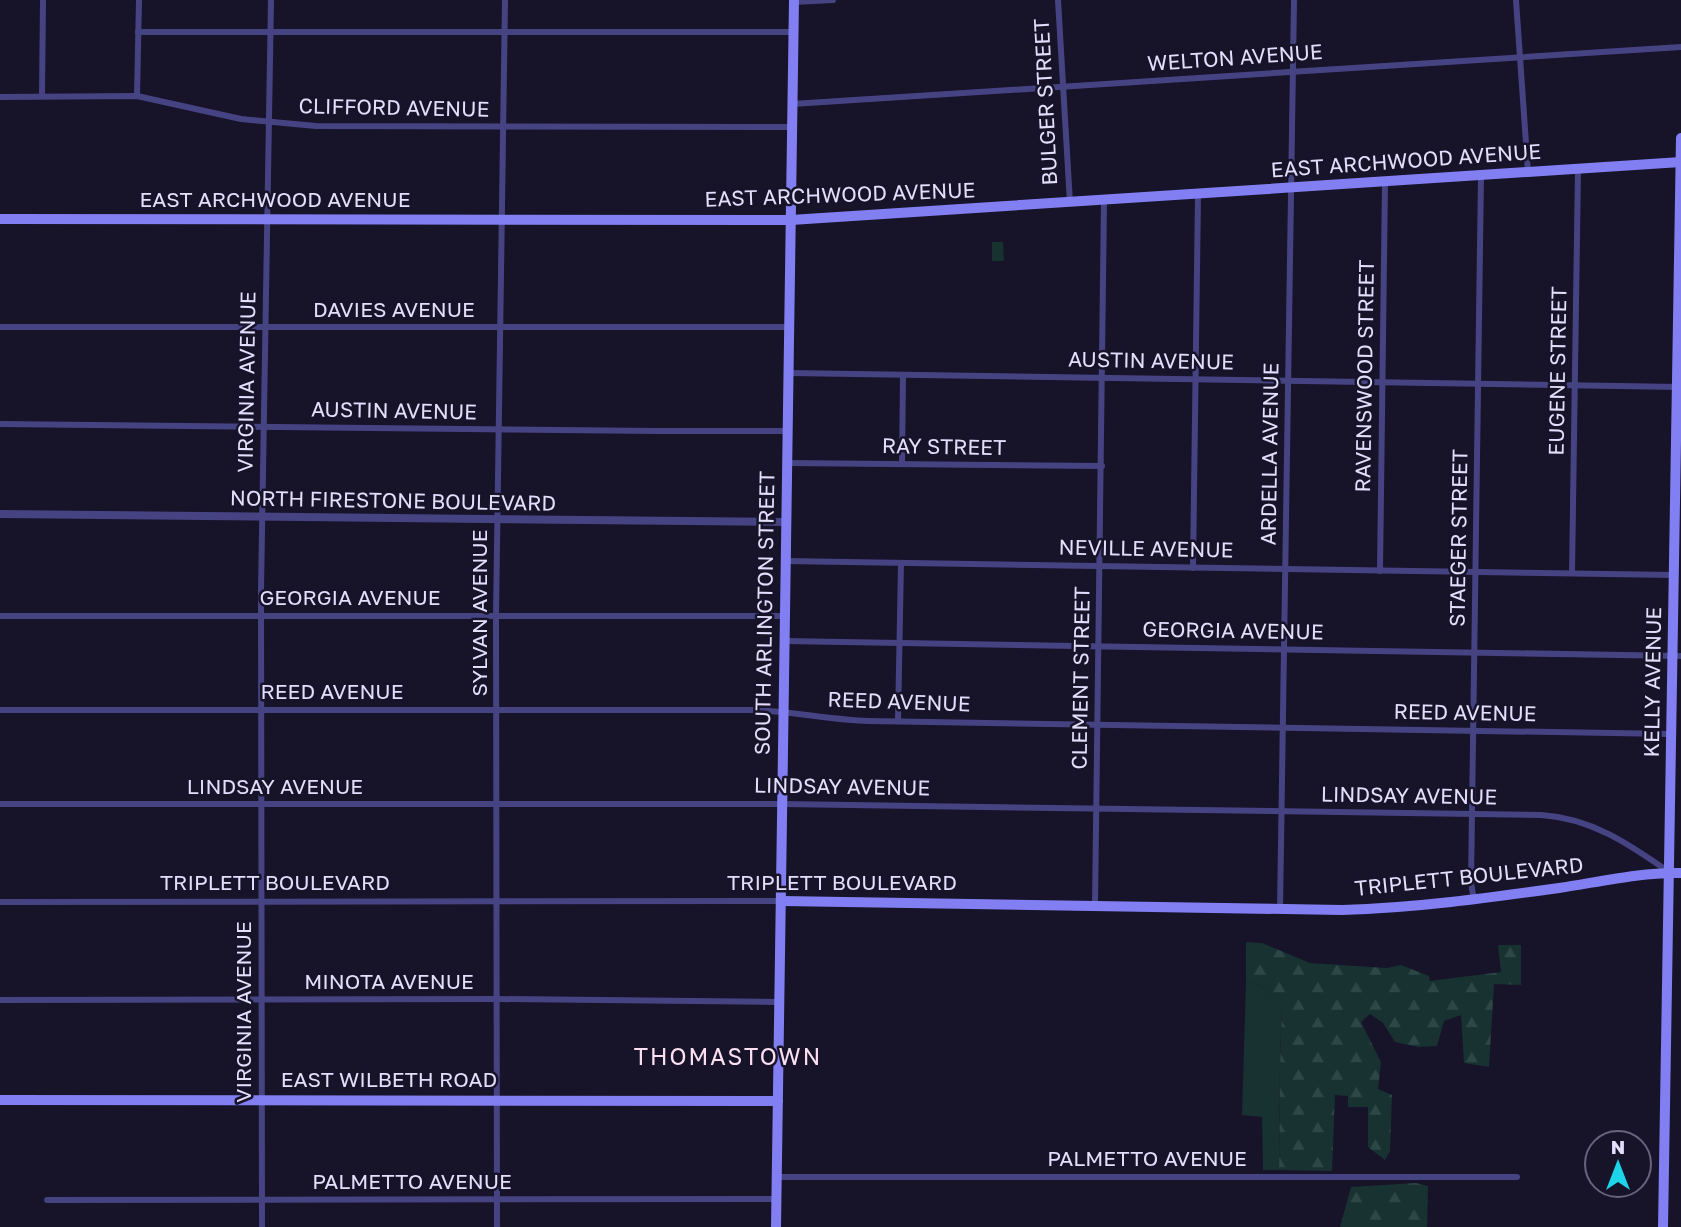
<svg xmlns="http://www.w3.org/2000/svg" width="1681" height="1227" font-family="'Golos Text',sans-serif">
	<defs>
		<pattern id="forest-firs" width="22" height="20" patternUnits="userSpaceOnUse" patternTransform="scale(1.75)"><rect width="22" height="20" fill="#173231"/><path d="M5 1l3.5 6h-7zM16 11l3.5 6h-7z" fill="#2d4646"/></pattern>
	</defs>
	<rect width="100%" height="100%" fill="#171329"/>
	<g fill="#173231">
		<polygon points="992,242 1003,242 1004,261 992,261"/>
		<path d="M1246 981 1263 987 1282 1009C1279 1063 1280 1116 1279 1170H1263L1262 1117 1242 1115Z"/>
	</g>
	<g fill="url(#forest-firs)">
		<path d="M1246 942 1262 943 1310 963 1387 968 1401 965 1429 976 1430 981 1501 972 1498 945H1521V985L1494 984 1489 1067 1464 1063 1461 1015 1444 1021 1437 1046 1418 1047 1395 1042 1383 1023 1370 1014 1361 1022 1381 1062 1378 1089 1392 1095 1390 1151 1385 1160 1368 1147V1107H1348V1096L1335 1095 1332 1171 1279 1170C1280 1116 1279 1063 1282 1010L1263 987 1246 981Z"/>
		<polygon points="1416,1183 1428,1186 1427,1227 1340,1227 1351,1187"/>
	</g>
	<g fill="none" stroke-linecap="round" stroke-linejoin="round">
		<g stroke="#464383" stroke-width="6">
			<polyline points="1058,0 1070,203"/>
			<polyline points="1516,0 1528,172"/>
			<polyline points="794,2 833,0"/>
			<polyline points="138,32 793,32"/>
			<polyline points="42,95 43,0"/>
			<polyline points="137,96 139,0"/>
			<polyline points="0,97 137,96 241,119 316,126 791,127"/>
			<polyline points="792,104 1681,47"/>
			<polyline points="0,327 788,327"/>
			<polyline points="789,373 1679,387"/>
			<polyline points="0,424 657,431 787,431"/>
			<polyline points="787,463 1102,466"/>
			<polyline points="902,464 903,375"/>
			<polyline points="785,561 1674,575"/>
			<polyline points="1193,568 1198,195"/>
			<polyline points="1380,571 1385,182"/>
			<polyline points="1572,573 1578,169"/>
			<polyline points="0,616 784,616"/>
			<polyline points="784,641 1681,656"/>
			<path d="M0 710H753C792 711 830 720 869 721L1671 734"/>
			<polyline points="898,721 901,563"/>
			<path d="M0 804H782L1541 815C1591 818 1629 844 1669 872"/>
			<polyline points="1474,900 1471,883 1481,176"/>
			<polyline points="0,902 782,901"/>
			<polyline points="1095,905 1104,201"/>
			<polyline points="1280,909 1294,0"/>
			<polyline points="0,1000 497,999 778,1002"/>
			<polyline points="777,1177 1517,1177"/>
			<polyline points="47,1200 776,1199"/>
			<polyline points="262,1227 261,590 271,0"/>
			<polyline points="497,1227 496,615 505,0"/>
		</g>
		<polyline stroke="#464383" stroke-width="8" points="0,514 785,522"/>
		<g stroke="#827ff2" stroke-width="10">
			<polyline points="0,219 791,220 1681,162"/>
			<path d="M782 901 1342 910C1415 908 1487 898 1559 888 1599 882 1641 872 1681 873"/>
			<polyline points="0,1100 778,1101"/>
			<polyline points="776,1227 794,0"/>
			<polyline points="1663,1227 1681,138"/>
		</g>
	</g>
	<g text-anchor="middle" stroke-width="5" stroke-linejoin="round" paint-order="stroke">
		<g font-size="21" fill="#e2defc" stroke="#171329">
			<text transform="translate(1235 58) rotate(-4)" y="7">WELTON AVENUE</text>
			<text transform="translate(1046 102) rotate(-93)" y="7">BULGER STREET</text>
			<text transform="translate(394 108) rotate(1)" y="7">CLIFFORD AVENUE</text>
			<text transform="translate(1406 161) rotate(-4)" y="7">EAST ARCHWOOD AVENUE</text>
			<text transform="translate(840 195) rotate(-2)" y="7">EAST ARCHWOOD AVENUE</text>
			<text x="275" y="207">EAST ARCHWOOD AVENUE</text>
			<text x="394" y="317">DAVIES AVENUE</text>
			<text transform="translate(1151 361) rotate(1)" y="7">AUSTIN AVENUE</text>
			<text transform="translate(1558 371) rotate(-89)" y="7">EUGENE STREET</text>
			<text transform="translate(1365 376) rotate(-89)" y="7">RAVENSWOOD STREET</text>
			<text transform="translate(247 382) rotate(-89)" y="7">VIRGINIA AVENUE</text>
			<text transform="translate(394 411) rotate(1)" y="7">AUSTIN AVENUE</text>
			<text transform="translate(944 447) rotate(1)" y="7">RAY STREET</text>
			<text transform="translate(1270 454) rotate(-89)" y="7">ARDELLA AVENUE</text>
			<text transform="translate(393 501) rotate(1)" y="7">NORTH FIRESTONE BOULEVARD</text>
			<text transform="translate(1459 538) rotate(-89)" y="7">STAEGER STREET</text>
			<text transform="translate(1146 549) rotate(1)" y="7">NEVILLE AVENUE</text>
			<text x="350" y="605">GEORGIA AVENUE</text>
			<text transform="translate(480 613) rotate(-90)" y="7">SYLVAN AVENUE</text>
			<text transform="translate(765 613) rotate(-89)" y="7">SOUTH ARLINGTON STREET</text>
			<text transform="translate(1233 631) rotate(1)" y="7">GEORGIA AVENUE</text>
			<text transform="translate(1081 678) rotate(-89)" y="7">CLEMENT STREET</text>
			<text transform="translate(1653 682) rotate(-89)" y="7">KELLY AVENUE</text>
			<text x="332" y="699">REED AVENUE</text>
			<text transform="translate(899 702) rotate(2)" y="7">REED AVENUE</text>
			<text transform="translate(1465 713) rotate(1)" y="7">REED AVENUE</text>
			<text x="275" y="794">LINDSAY AVENUE</text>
			<text transform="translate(842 787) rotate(1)" y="7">LINDSAY AVENUE</text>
			<text transform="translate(1409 796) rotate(1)" y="7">LINDSAY AVENUE</text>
			<text transform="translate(1469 877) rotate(-6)" y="7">TRIPLETT BOULEVARD</text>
			<text x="275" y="890">TRIPLETT BOULEVARD</text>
			<text x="842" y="890">TRIPLETT BOULEVARD</text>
			<text x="389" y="989">MINOTA AVENUE</text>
			<text transform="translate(244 1012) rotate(-90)" y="7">VIRGINIA AVENUE</text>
			<text x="389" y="1087">EAST WILBETH ROAD</text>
			<text x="1147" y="1166">PALMETTO AVENUE</text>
			<text x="412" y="1189">PALMETTO AVENUE</text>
		</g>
		<g font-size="23" letter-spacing="2" fill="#fce0f2" stroke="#171329">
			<text x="728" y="1065">THOMASTOWN</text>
		</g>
	</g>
	<g transform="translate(1618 1164)"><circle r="33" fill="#171329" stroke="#68647d" stroke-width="2"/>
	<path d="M0-5L12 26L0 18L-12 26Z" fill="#1dd4e9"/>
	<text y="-10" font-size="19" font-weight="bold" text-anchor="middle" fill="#e2defc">N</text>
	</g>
</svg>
